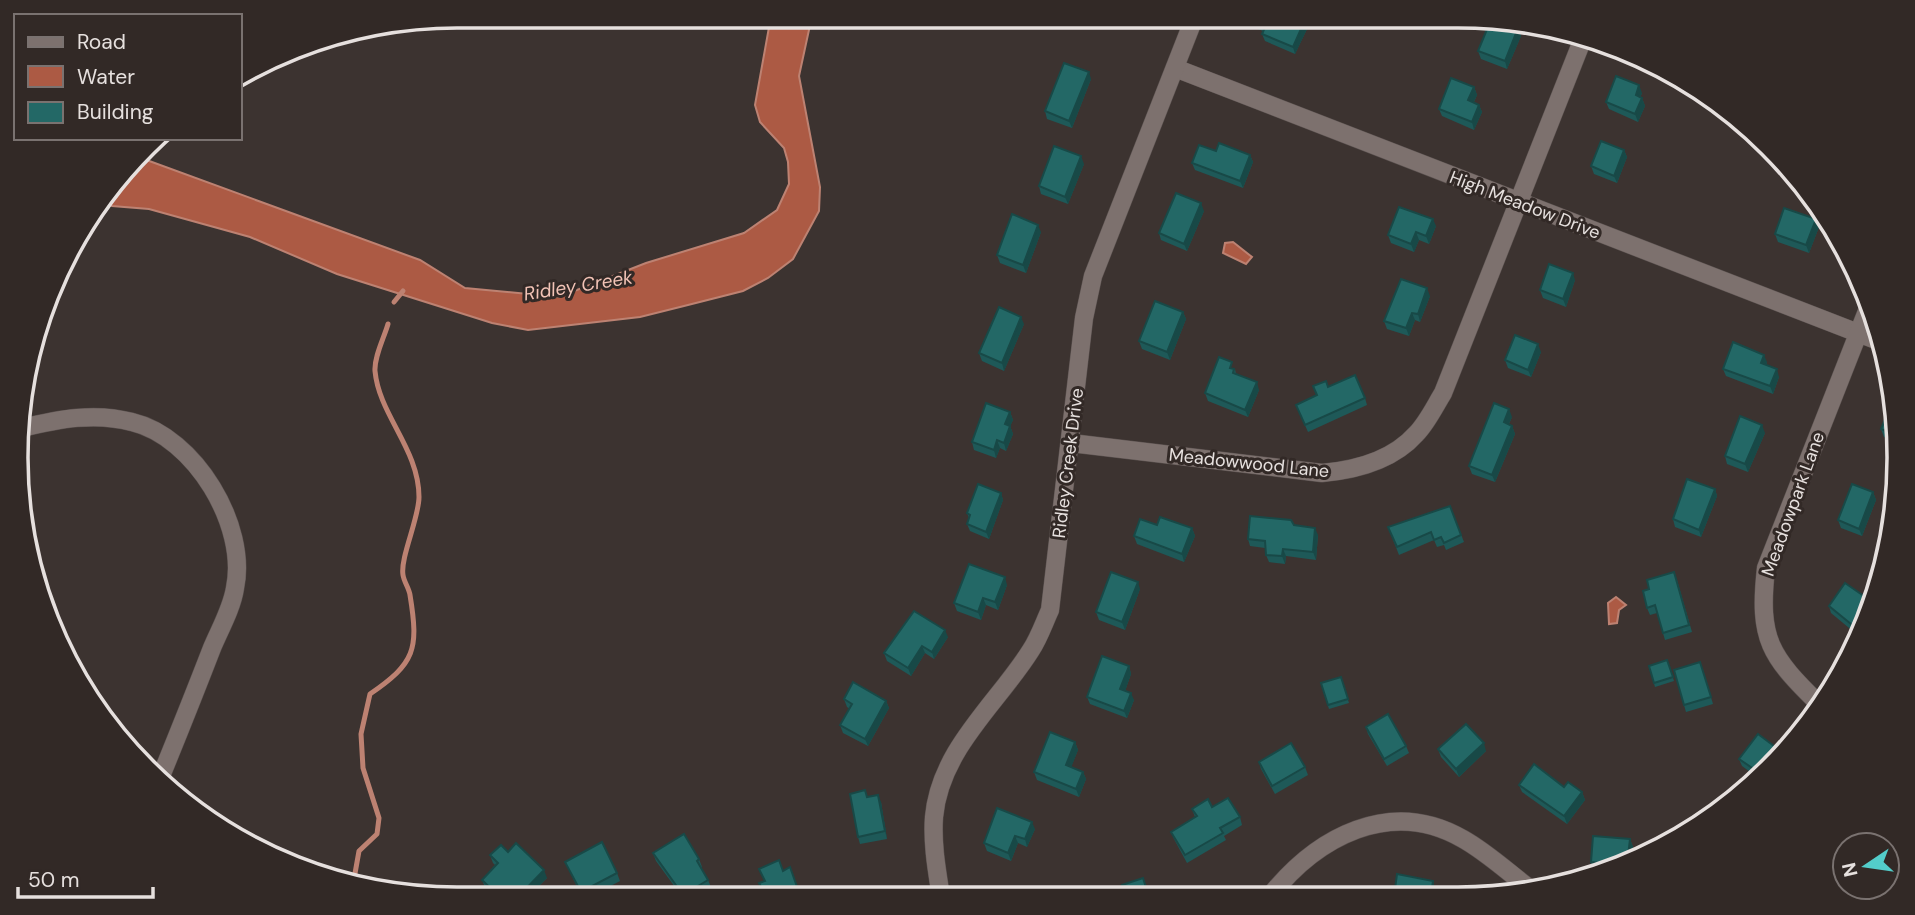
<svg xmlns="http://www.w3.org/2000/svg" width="1915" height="915" font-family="'DM Sans',sans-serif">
	<rect width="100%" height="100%" fill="#3c3330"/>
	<g fill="#ac5a44" stroke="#bd8272" stroke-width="2">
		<polygon points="771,16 812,16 799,76 820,187 819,211 793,259 768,278 743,291 684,306 640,317 528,330 492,323 337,274 250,237 149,209 112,206 103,199 141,158 420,260 465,288 559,297 646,263 744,233 777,210 789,184 788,162 784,148 760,122 755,105"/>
		<polygon points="1233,242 1252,257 1246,264 1223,253 1225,243"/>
		<polygon points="1616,597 1626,605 1619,610 1617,623 1609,624 1608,603"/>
	</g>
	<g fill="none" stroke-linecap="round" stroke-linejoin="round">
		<g stroke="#bd8272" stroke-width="5">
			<polyline points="394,302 403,291"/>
			<path d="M354 879 359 851 377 834 379 818 363 768 361 734 370 694C415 663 419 650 410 595 409 588 404 582 403 575 400 558 419 518 419 497 419 449 379 415 375 371 374 357 384 338 388 324"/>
		</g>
		<g stroke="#5a514f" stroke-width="19">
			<g id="street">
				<polyline points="1175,68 1876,340"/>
				<path d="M22 428C59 419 95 412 132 422 195 437 248 526 235 588 232 608 220 629 212 648 195 692 177 737 159 781"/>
				<path d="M1071 443 1322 473C1356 470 1392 461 1416 434 1427 423 1435 406 1443 393L1582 41"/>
				<path d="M1820 705C1770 656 1758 640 1766 568L1869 306"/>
				<path d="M1270 896C1317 837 1390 797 1463 839 1488 853 1510 874 1533 891"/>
				<path d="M941 897C937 871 932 844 934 817 940 749 998 703 1031 650 1039 638 1044 623 1050 610L1084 318 1093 276 1195 16"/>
			</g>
		</g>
		<use href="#street" stroke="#7d716e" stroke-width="18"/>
	</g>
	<g fill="#1e5958">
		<polygon points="1246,17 1308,27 1295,54 1265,41 1262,34 1263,31 1248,25"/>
		<polygon points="1490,22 1521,28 1519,31 1521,36 1507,69 1481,59 1478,51"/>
		<polygon points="1091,79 1072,128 1047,119 1045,111"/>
		<polygon points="1474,87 1477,95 1474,102 1479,105 1482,112 1474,130 1442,116 1439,109"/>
		<polygon points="1642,93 1640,98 1642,98 1645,106 1638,122 1609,109 1606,102"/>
		<polygon points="1624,150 1627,157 1617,183 1594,174 1591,166"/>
		<polygon points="1216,151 1250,155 1253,162 1243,188 1195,170 1192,163"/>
		<polygon points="1084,164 1068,204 1041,194 1039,186"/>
		<polygon points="1204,211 1187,251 1161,240 1159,233"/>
		<polygon points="1436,226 1429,244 1419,240 1414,252 1391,243 1388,235"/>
		<polygon points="1819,227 1809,253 1778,242 1775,234"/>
		<polygon points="1041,232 1026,273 1000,263 997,255"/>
		<polygon points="1575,280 1566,307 1543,298 1540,290"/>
		<polygon points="1430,296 1420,322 1415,320 1409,336 1387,329 1384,321"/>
		<polygon points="1183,312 1186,319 1170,360 1142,349 1139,341"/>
		<polygon points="1024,324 1004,371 982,361 979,353"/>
		<polygon points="1541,352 1531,377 1508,368 1505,360"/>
		<polygon points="1767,362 1766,365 1779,377 1773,394 1726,376 1723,369"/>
		<polygon points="1235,369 1236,374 1259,390 1248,417 1208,401 1205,393"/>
		<polygon points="1328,387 1365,398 1367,405 1308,432 1296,405 1317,396"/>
		<polygon points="1010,412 1013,420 1010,426 1013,434 1006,451 1000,448 996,458 974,450 972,442"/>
		<polygon points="1890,413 1896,442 1884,437 1881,429"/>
		<polygon points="1512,417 1509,424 1512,426 1515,434 1495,482 1472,474 1469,466"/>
		<polygon points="1765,433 1748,472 1727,464 1725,456"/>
		<polygon points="1715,489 1717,496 1701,537 1675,527 1673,519"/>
		<polygon points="1873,492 1876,500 1862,536 1841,528 1838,520"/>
		<polygon points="1001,493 1003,500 989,539 970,531 967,524 969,518 967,513"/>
		<polygon points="1450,506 1464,542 1446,550 1444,545 1437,547 1434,540 1399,555 1388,527"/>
		<polygon points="1294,525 1318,535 1316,560 1286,556 1285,564 1269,562 1266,555 1265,548 1250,546 1248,539"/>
		<polygon points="1192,528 1195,536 1184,562 1137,544 1134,536"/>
		<polygon points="1677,580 1692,632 1665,640 1657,613 1650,615 1647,608"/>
		<polygon points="1007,585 998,610 986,605 981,620 957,611 954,603"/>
		<polygon points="1140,589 1125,630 1099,620 1096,612"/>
		<polygon points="1829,606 1865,627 1860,637 1831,613"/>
		<polygon points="948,637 934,659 925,653 911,676 887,661 884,653"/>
		<polygon points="1667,660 1674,681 1655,687 1649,666"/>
		<polygon points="1129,666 1131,674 1125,691 1134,700 1127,718 1090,704 1087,697"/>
		<polygon points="1703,670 1713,704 1686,712 1684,705"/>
		<polygon points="1341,677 1349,703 1329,709 1321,683"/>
		<polygon points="844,699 886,701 889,708 868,746 843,733 840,725 850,709 847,707"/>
		<polygon points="1366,727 1406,746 1409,753 1387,766 1368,734"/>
		<polygon points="1075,742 1078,750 1071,767 1083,772 1086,779 1079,797 1037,780 1034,772"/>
		<polygon points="1438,749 1486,751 1459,777 1441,757"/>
		<polygon points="1782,752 1757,777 1742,766 1739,759"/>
		<polygon points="1259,762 1305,767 1308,775 1275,794 1261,769"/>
		<polygon points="1519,785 1564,787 1582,792 1585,800 1567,824 1522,792"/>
		<polygon points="881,802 887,839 860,844 858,837"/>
		<polygon points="1212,807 1240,817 1242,825 1224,836 1226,840 1187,863 1174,839 1171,832 1195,817 1192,809"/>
		<polygon points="1035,829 1027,847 1018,843 1011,861 987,851 984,843"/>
		<polygon points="1630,839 1633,847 1631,863 1626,866 1606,871 1593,870 1591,862"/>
		<polygon points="508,852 547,878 526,899 497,899 485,887 482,880 495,865 493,863 490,855"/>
		<polygon points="653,853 699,859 702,867 701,868 708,880 711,887 693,898 683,898 656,861"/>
		<polygon points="565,862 617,873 620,881 586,899 583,899"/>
	</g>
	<g fill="#184947">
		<polygon points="1305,20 1308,27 1295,54 1293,47"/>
		<polygon points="1515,27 1521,28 1519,31 1521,36 1507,69 1505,61"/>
		<polygon points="1089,72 1091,79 1072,128 1069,121"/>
		<polygon points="1639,85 1642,93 1638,103 1636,95"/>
		<polygon points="1474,87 1477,95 1471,108 1468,100"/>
		<polygon points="1642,98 1645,106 1638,122 1635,114"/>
		<polygon points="1479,105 1482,112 1474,130 1472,122"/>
		<polygon points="1624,150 1627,157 1617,183 1614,176"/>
		<polygon points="1250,155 1253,162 1243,188 1240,181"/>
		<polygon points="1081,156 1084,164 1068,204 1065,197"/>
		<polygon points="1201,203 1204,211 1187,251 1184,244"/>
		<polygon points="1433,219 1436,226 1429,244 1426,236"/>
		<polygon points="1816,219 1819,227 1809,253 1806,245"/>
		<polygon points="1038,225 1041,232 1026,273 1023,265"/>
		<polygon points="1416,232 1419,240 1414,252 1411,244"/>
		<polygon points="1573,273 1575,280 1566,307 1563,299"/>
		<polygon points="1427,288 1430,296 1420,322 1418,314"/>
		<polygon points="1183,312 1186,319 1170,360 1167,352"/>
		<polygon points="1412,313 1415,320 1409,336 1406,328"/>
		<polygon points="1021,317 1024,324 1004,371 1002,363"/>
		<polygon points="1538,344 1541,352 1531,377 1528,370"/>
		<polygon points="1764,355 1767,362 1764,371 1761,363"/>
		<polygon points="1777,369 1779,377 1773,394 1770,386"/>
		<polygon points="1257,382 1259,390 1248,417 1245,410"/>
		<polygon points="1509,409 1512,417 1506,430 1504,422"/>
		<polygon points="1010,412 1013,420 1009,429 1010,426 1013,434 1006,451 1004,443 1005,424"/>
		<polygon points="1762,425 1765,433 1748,472 1745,464"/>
		<polygon points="1512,426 1515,434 1495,482 1492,475"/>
		<polygon points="997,440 1000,448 996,458 994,450"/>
		<polygon points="1715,489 1717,496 1701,537 1699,530"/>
		<polygon points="1873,492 1876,500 1862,536 1859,529"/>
		<polygon points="1001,493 1003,500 989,539 986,532"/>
		<polygon points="1192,528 1195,536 1184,562 1182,554"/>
		<polygon points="1315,528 1318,535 1316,560 1313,552"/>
		<polygon points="1283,549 1286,556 1285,564 1282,556"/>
		<polygon points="1005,577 1007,585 998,610 995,602"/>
		<polygon points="1138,582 1140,589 1125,630 1122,622"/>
		<polygon points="983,598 986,605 981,620 978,612"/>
		<polygon points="945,630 948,637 934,659 932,652"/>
		<polygon points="922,646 925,653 911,676 908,668"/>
		<polygon points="1129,666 1131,674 1123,697 1120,689"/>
		<polygon points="1131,693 1134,700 1127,718 1124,711"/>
		<polygon points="886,701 889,708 868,746 865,739"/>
		<polygon points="1075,742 1078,750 1069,773 1066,765"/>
		<polygon points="1484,743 1486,751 1459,777 1456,769"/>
		<polygon points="1083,772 1086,779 1079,797 1076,789"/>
		<polygon points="1582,792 1585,800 1567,824 1564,816"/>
		<polygon points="878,795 881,802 887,839 885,831"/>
		<polygon points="1032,822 1035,829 1027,847 1025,839"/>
		<polygon points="1015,836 1018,843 1011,861 1008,853"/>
		<polygon points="1630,839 1633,847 1631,863 1627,865"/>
		<polygon points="544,870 547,878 526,899 516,899"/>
		<polygon points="1433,881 1435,889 1435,896 1431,896"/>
	</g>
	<g fill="#236866" stroke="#184947" stroke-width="2">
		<polygon points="1246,16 1295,16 1305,20 1293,47 1262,34 1266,25 1246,17"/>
		<polygon points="1490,22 1518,28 1505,61 1478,51"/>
		<polygon points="1064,63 1089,72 1069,121 1045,111"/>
		<polygon points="1616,76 1639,85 1636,95 1642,98 1635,114 1606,102"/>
		<polygon points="1451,78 1474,87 1468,100 1479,105 1472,122 1439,109"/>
		<polygon points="1601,141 1624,150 1614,176 1591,166"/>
		<polygon points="1219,143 1250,155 1240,181 1192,163 1199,145 1216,151"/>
		<polygon points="1054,146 1081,156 1065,197 1039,186"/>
		<polygon points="1176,193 1201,203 1184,244 1159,233"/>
		<polygon points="1399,207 1433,219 1426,236 1416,232 1411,244 1388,235"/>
		<polygon points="1784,208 1816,219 1806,245 1775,234"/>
		<polygon points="1012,214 1038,225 1023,265 997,255"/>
		<polygon points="1549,264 1573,273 1563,299 1540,290"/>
		<polygon points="1401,279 1427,288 1418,314 1412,313 1406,328 1384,321"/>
		<polygon points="1155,301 1183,312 1167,352 1139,341"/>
		<polygon points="999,307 1021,317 1002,363 979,353"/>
		<polygon points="1515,335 1538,344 1528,370 1505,360"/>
		<polygon points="1733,342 1764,355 1761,363 1777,369 1770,386 1723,369"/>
		<polygon points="1219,357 1232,362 1230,368 1234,369 1233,373 1257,382 1245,410 1205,393"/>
		<polygon points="1355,375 1365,398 1305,425 1296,405 1317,395 1313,386 1326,381 1328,387"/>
		<polygon points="986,403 1010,412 1005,424 1010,426 1004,443 997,440 994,450 972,442"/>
		<polygon points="1494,403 1509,409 1504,422 1512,426 1492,475 1469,466"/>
		<polygon points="1888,412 1890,413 1895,435 1881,429"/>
		<polygon points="1740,416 1762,425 1745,464 1725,456"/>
		<polygon points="1687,479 1715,489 1699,530 1673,519"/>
		<polygon points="978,484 1001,493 986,532 967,524 970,515 967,513"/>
		<polygon points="1852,484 1873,492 1859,529 1838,520"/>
		<polygon points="1450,506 1461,535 1444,543 1441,537 1434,540 1431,532 1397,547 1388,527"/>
		<polygon points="1250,516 1291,520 1294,525 1315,528 1313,552 1283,549 1282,556 1266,555 1265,541 1248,539"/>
		<polygon points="1160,517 1192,528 1182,554 1134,536 1140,519 1157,525"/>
		<polygon points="969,564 1005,577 995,602 983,598 978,612 954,603"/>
		<polygon points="1111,572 1138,582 1122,622 1096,612"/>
		<polygon points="1674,572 1689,625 1663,633 1655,605 1647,608 1643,591 1649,589 1647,580"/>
		<polygon points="1845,583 1871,601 1865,627 1862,633 1829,606"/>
		<polygon points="914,611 945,630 932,652 922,646 908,668 884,653"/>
		<polygon points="1102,656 1129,666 1120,689 1131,693 1124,711 1087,697"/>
		<polygon points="1667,660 1673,677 1654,683 1649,666"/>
		<polygon points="1700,662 1711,697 1684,705 1674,670"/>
		<polygon points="1341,677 1348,699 1328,705 1321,683"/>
		<polygon points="853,682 886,701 865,739 840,725 852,704 844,699"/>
		<polygon points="1388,714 1406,746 1384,759 1366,727"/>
		<polygon points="1466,724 1484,743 1456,769 1438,749"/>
		<polygon points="1050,732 1075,742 1066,765 1083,772 1076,789 1034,772"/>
		<polygon points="1758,734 1782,752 1761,774 1739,759"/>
		<polygon points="1291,743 1305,767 1272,786 1259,762"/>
		<polygon points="1534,764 1564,787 1568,782 1582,792 1564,816 1519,785"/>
		<polygon points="865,790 867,797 878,795 885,831 858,837 850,794"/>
		<polygon points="1228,798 1240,817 1220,828 1223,833 1185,855 1171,832 1197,816 1192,809 1208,799 1212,807"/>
		<polygon points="997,808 1032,822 1025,839 1015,836 1008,853 984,843"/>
		<polygon points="684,834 699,859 697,861 708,880 683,895 653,853"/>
		<polygon points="1593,836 1630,839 1627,865 1625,866 1591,862"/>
		<polygon points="602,842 617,873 581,892 565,862"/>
		<polygon points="516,843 544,870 516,899 502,899 482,880 498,863 490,855 501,845 508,852"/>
		<polygon points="779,860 783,871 790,867 801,898 767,898 759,883 765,881 759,869"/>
		<polygon points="1397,874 1433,881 1431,896 1394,896"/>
		<polygon points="1143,878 1149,897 1119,897 1118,892 1123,890 1122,885"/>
	</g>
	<g text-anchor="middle" stroke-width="6" stroke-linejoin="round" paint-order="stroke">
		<g font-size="18" fill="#e6e0de" stroke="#322926">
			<text transform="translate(1525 205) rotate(21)" y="6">High Meadow Drive</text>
			<text transform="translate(1068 463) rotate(-83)" y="6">Ridley Creek Drive</text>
			<text transform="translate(1249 463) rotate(6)" y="6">Meadowwood Lane</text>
			<text transform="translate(1793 504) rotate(-70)" y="6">Meadowpark Lane</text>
		</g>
		<g font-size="19" font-style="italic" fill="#f2c3b6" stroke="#322926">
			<text transform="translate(578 285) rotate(-9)" y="7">Ridley Creek</text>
		</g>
	</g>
	<path d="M0 0H1915V915H0ZM457 28H1458A429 429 0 0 1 1887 457V458A429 429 0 0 1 1458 887H457A429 429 0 0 1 28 458V457A429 429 0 0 1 457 28Z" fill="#322926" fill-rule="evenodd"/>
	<path fill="none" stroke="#e6e0de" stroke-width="3.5" d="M457 28H1458A429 429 0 0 1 1887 457V458A429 429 0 0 1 1458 887H457A429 429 0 0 1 28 458V457A429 429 0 0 1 457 28Z"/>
	<rect x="14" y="14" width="228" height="126" fill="#322926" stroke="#7a7270" stroke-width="2"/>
	<rect x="28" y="37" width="35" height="10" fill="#7d716e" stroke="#7a7270" stroke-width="2"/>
	<text x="77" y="49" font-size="21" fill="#e6e0de">Road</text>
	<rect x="28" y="66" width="35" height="21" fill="#ac5a44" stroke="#7a7270" stroke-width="2"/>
	<text x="77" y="84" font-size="21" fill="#e6e0de">Water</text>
	<rect x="28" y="102" width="35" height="21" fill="#236866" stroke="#7a7270" stroke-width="2"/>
	<text x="77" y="119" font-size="21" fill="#e6e0de">Building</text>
	<g transform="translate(1866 866) rotate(257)"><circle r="33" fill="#322926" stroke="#7a7270" stroke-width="2"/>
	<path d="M0-5L12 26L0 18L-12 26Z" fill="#53cdca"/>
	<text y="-10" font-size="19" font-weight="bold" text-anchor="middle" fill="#e6e0de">N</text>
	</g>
	<path d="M18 887v10h135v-10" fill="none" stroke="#e6e0de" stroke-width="3.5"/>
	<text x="28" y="887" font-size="21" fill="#e6e0de" stroke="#322926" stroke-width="5" paint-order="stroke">50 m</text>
</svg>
